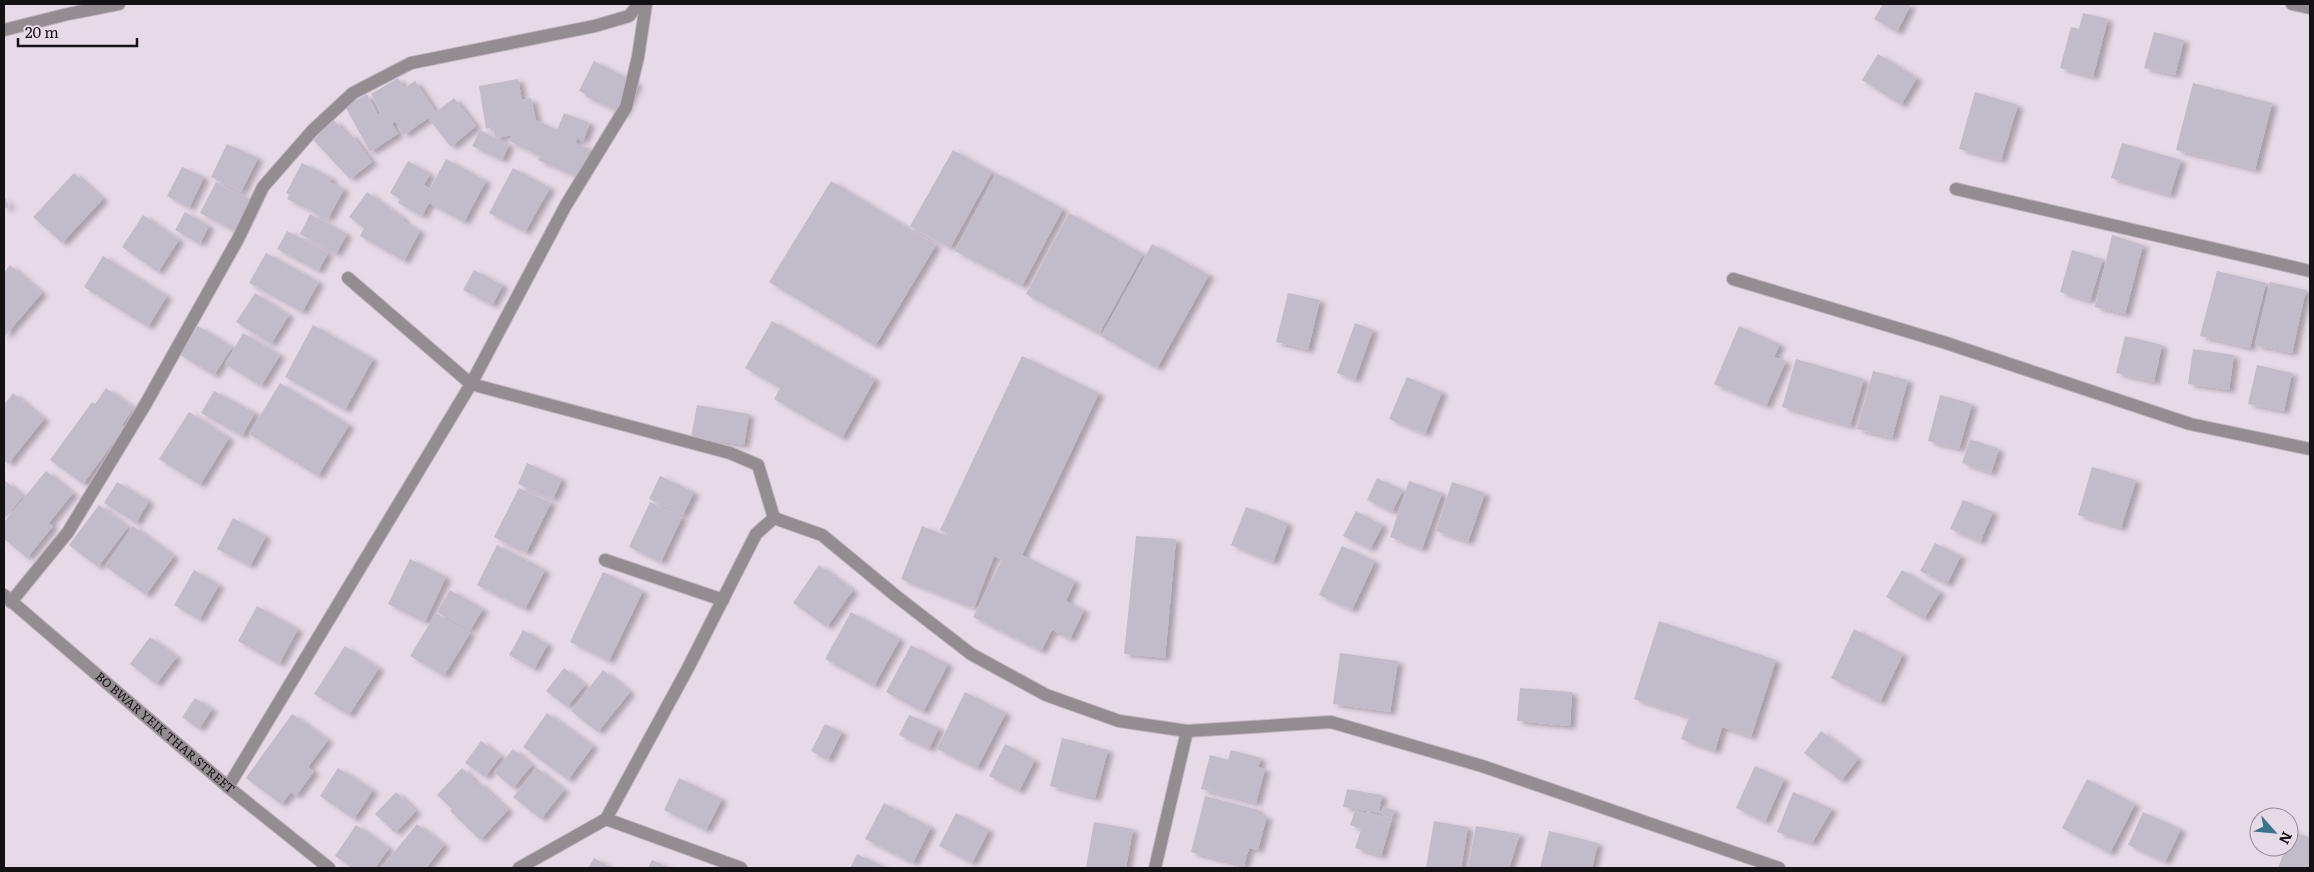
<svg xmlns="http://www.w3.org/2000/svg" width="2314" height="872" font-family="Literata,serif">
	<defs>
		<filter id="shadow"><feDropShadow dx="5.5" dy="3" stdDeviation="2.5" flood-color="#0004"/></filter>
	</defs>
	<rect width="100%" height="100%" fill="#e6dae7"/>
	<g fill="#c1bbca" filter="url(#shadow)">
		<polygon points="1883,4 1911,4 1897,32 1874,19"/>
		<polygon points="2083,13 2108,19 2093,77 2060,68 2071,27 2079,29"/>
		<polygon points="2154,32 2184,40 2175,75 2144,68"/>
		<polygon points="1878,54 1917,78 1901,105 1862,80"/>
		<polygon points="594,61 637,83 623,114 585,96 586,94 579,91"/>
		<polygon points="398,78 404,88 415,81 436,112 454,98 476,126 451,147 428,118 404,135 395,121 392,124 398,134 370,152 345,106 367,94 378,115 381,112 371,94"/>
		<polygon points="518,79 522,100 531,98 536,120 557,130 564,113 590,123 583,141 568,135 577,140 575,143 590,149 578,177 538,160 540,156 509,141 512,135 496,138 509,145 502,160 472,146 480,130 495,138 493,127 486,129 479,86"/>
		<polygon points="2193,83 2272,103 2255,170 2176,150"/>
		<polygon points="1975,92 2018,105 2001,160 1959,149"/>
		<polygon points="334,120 348,136 351,134 372,162 350,179 313,140"/>
		<polygon points="2122,143 2181,160 2170,195 2111,178"/>
		<polygon points="227,144 258,158 241,192 211,177"/>
		<polygon points="953,150 992,172 950,248 910,226"/>
		<polygon points="446,159 486,181 464,222 429,203 422,216 398,203 400,199 390,193 408,161 430,174 424,185 430,189"/>
		<polygon points="302,163 332,178 330,182 344,189 328,219 287,199 289,195 286,193"/>
		<polygon points="182,167 204,177 189,208 167,196"/>
		<polygon points="513,168 550,188 525,232 489,213"/>
		<polygon points="74,173 103,199 62,243 33,217"/>
		<polygon points="996,173 1063,209 1022,286 955,251"/>
		<polygon points="831,181 936,245 875,346 769,282"/>
		<polygon points="216,182 253,201 237,232 200,213"/>
		<polygon points="367,192 404,219 403,221 420,231 404,261 360,236 364,228 349,217"/>
		<polygon points="4,195 9,207 4,209"/>
		<polygon points="185,212 209,226 200,244 175,230"/>
		<polygon points="1069,213 1143,254 1099,334 1026,294"/>
		<polygon points="310,214 347,234 336,254 300,234"/>
		<polygon points="143,215 179,240 158,272 122,247"/>
		<polygon points="287,231 328,253 318,271 277,249"/>
		<polygon points="2112,235 2143,245 2125,314 2095,307"/>
		<polygon points="1152,244 1209,275 1157,368 1101,336"/>
		<polygon points="2072,250 2103,259 2090,301 2060,292"/>
		<polygon points="266,253 319,282 302,312 249,283"/>
		<polygon points="103,256 167,296 148,327 84,287"/>
		<polygon points="10,265 42,293 4,337 4,273"/>
		<polygon points="474,270 503,285 492,305 463,290"/>
		<polygon points="2217,271 2266,283 2250,348 2200,336"/>
		<polygon points="2270,282 2306,290 2292,353 2255,345"/>
		<polygon points="255,293 289,315 271,344 236,322"/>
		<polygon points="1288,293 1320,300 1308,350 1276,342"/>
		<polygon points="772,321 875,379 842,438 774,399 780,388 745,368"/>
		<polygon points="1355,323 1373,330 1355,380 1337,373"/>
		<polygon points="313,325 373,359 345,410 285,377"/>
		<polygon points="198,326 232,347 214,375 180,355"/>
		<polygon points="1739,326 1780,344 1774,357 1786,361 1766,406 1714,384"/>
		<polygon points="243,333 280,355 261,386 225,364"/>
		<polygon points="2125,336 2162,345 2154,382 2116,373"/>
		<polygon points="2193,349 2234,355 2229,390 2188,384"/>
		<polygon points="1022,356 1099,393 1022,555 1075,581 1066,601 1084,610 1070,639 1052,630 1041,651 973,617 1002,560 994,556 974,608 901,579 922,526 976,548 940,530"/>
		<polygon points="1796,359 1864,379 1850,426 1782,407"/>
		<polygon points="2257,365 2292,373 2284,411 2248,404"/>
		<polygon points="1873,371 1908,380 1892,438 1857,429"/>
		<polygon points="1407,377 1442,392 1425,434 1389,419"/>
		<polygon points="280,383 349,425 318,476 249,434"/>
		<polygon points="106,388 134,408 122,425 125,427 83,484 50,460 92,402 95,404"/>
		<polygon points="214,391 255,413 242,436 201,413"/>
		<polygon points="13,393 44,419 8,464 4,460 4,405"/>
		<polygon points="1940,395 1972,404 1959,449 1928,441"/>
		<polygon points="697,405 749,414 744,445 691,437"/>
		<polygon points="189,412 229,438 200,485 159,459"/>
		<polygon points="1970,439 1999,449 1991,473 1962,463"/>
		<polygon points="527,463 562,479 553,499 518,484"/>
		<polygon points="2092,467 2136,480 2121,528 2078,515"/>
		<polygon points="46,471 73,493 49,523 53,526 27,558 4,539 4,522"/>
		<polygon points="660,476 694,492 683,515 649,499"/>
		<polygon points="1377,478 1403,490 1392,512 1367,500"/>
		<polygon points="4,480 23,496 4,520"/>
		<polygon points="1409,481 1442,493 1422,549 1390,537"/>
		<polygon points="117,482 149,501 136,523 104,503"/>
		<polygon points="1452,482 1485,493 1468,542 1436,531"/>
		<polygon points="519,488 551,503 526,553 494,537"/>
		<polygon points="1963,500 1993,512 1980,542 1950,529"/>
		<polygon points="650,502 682,517 661,562 629,547"/>
		<polygon points="99,505 128,527 98,567 69,545"/>
		<polygon points="1246,507 1288,523 1273,562 1231,545"/>
		<polygon points="1356,511 1383,525 1370,549 1343,536"/>
		<polygon points="233,518 266,536 250,566 217,549"/>
		<polygon points="133,526 174,556 146,595 105,566"/>
		<polygon points="1136,536 1176,539 1165,658 1124,654"/>
		<polygon points="1935,543 1961,556 1947,584 1920,571"/>
		<polygon points="497,545 545,570 525,609 477,585"/>
		<polygon points="1342,546 1375,561 1352,610 1319,595"/>
		<polygon points="410,559 446,577 425,622 388,604"/>
		<polygon points="819,565 853,590 827,627 793,603"/>
		<polygon points="194,570 219,585 199,620 174,605"/>
		<polygon points="1902,570 1940,592 1924,619 1886,597"/>
		<polygon points="603,572 643,591 609,661 570,642"/>
		<polygon points="450,590 483,609 470,630 437,612"/>
		<polygon points="257,606 298,629 279,664 238,641"/>
		<polygon points="851,612 900,639 874,686 825,659"/>
		<polygon points="436,613 470,633 444,676 410,656"/>
		<polygon points="1659,621 1776,660 1751,737 1722,727 1715,751 1681,739 1689,717 1634,699"/>
		<polygon points="1854,629 1903,654 1880,702 1831,678"/>
		<polygon points="523,630 548,644 534,669 509,655"/>
		<polygon points="150,637 177,657 156,684 130,664"/>
		<polygon points="911,645 948,664 923,712 886,692"/>
		<polygon points="345,646 379,668 349,715 314,694"/>
		<polygon points="1340,653 1398,661 1390,712 1333,704"/>
		<polygon points="564,668 585,685 567,707 546,691"/>
		<polygon points="603,670 630,692 598,732 571,711"/>
		<polygon points="1520,688 1572,692 1570,726 1517,721"/>
		<polygon points="965,692 1006,713 977,768 937,749"/>
		<polygon points="195,698 212,709 199,729 182,717"/>
		<polygon points="547,713 593,746 568,780 523,747"/>
		<polygon points="292,714 328,740 308,767 314,771 296,796 291,792 281,804 246,778"/>
		<polygon points="909,715 939,728 929,749 899,735"/>
		<polygon points="825,724 842,732 828,760 811,751"/>
		<polygon points="1821,731 1858,759 1841,781 1804,753"/>
		<polygon points="1062,738 1108,750 1095,798 1050,786"/>
		<polygon points="481,741 501,756 485,777 465,763"/>
		<polygon points="1005,744 1035,760 1019,791 989,776"/>
		<polygon points="513,749 532,765 513,788 494,772"/>
		<polygon points="1231,750 1261,758 1258,767 1265,769 1256,803 1201,789 1210,755 1228,760"/>
		<polygon points="1755,766 1784,779 1765,822 1736,808"/>
		<polygon points="338,768 373,790 354,819 320,796"/>
		<polygon points="462,768 476,782 465,795 478,782 508,810 480,840 450,811 452,809 437,795"/>
		<polygon points="537,768 564,790 541,819 513,797"/>
		<polygon points="679,778 722,799 706,830 664,810"/>
		<polygon points="2087,779 2135,804 2110,853 2062,828"/>
		<polygon points="1347,789 1382,795 1379,813 1343,807"/>
		<polygon points="396,792 416,811 395,833 375,814"/>
		<polygon points="1793,792 1832,809 1812,843 1777,832"/>
		<polygon points="1205,796 1259,810 1258,814 1267,816 1258,850 1249,848 1244,866 1191,852"/>
		<polygon points="884,803 931,827 913,863 865,839"/>
		<polygon points="1384,806 1395,811 1391,818 1380,813"/>
		<polygon points="1355,811 1366,814 1366,812 1392,819 1381,856 1355,848 1361,829 1350,825"/>
		<polygon points="2143,812 2181,829 2165,862 2128,845"/>
		<polygon points="956,813 989,830 972,863 939,846"/>
		<polygon points="1434,821 1468,827 1461,868 1426,868"/>
		<polygon points="1094,822 1133,829 1126,868 1086,868"/>
		<polygon points="417,824 444,845 426,868 381,868"/>
		<polygon points="356,825 389,848 375,868 352,868 335,856"/>
		<polygon points="1476,826 1520,834 1509,868 1468,868"/>
		<polygon points="1549,831 1598,843 1592,868 1540,868"/>
		<polygon points="2291,831 2310,838 2310,868 2278,868 2286,847 2289,847"/>
		<polygon points="857,854 887,868 850,868"/>
		<polygon points="594,858 612,868 588,868"/>
		<polygon points="652,860 671,868 648,868"/>
	</g>
	<g fill="none" stroke-linecap="round" stroke-linejoin="round">
		<g stroke="#c0b6c1" stroke-width="14">
			<g id="minor">
				<polyline points="2292,4 2310,8"/>
				<polyline points="4,30 68,14 119,4"/>
				<polyline points="1956,189 2310,271"/>
				<polyline points="348,278 471,384 730,453 758,465 774,518"/>
				<polyline points="1733,279 1943,342 2190,424 2310,449"/>
				<polyline points="605,560 723,600"/>
				<path id="s1" d="M4 595 228 787 329 868"/>
				<polyline points="11,602 68,532 145,405 238,239 263,187 312,131 353,93 411,63 595,26 629,16 639,4"/>
				<polyline points="228,787 471,384 566,205 626,107 638,57 646,4"/>
				<polyline points="606,819 741,868"/>
				<polyline points="519,868 606,819 688,668 756,534 774,518 822,535 896,596 971,654 1046,695 1119,721 1187,731 1331,722 1482,766 1779,868"/>
				<polyline points="1155,868 1187,731"/>
			</g>
		</g>
		<use href="#minor" stroke="#938c90" stroke-width="12"/>
	</g>
	<g text-anchor="middle" stroke-width="4" stroke-linejoin="round" paint-order="stroke">
		<g font-size="12" fill="#151216" stroke="#e6dae7">
			<text dy="4" stroke="none"><textPath href="#s1" startOffset="212">BO BWAR YEIK THAR STREET</textPath></text>
		</g>
	</g>
	<rect width="2314" height="872" fill="none" stroke="#151216" stroke-width="10"/>
	<g transform="translate(2274 832) rotate(117)"><circle r="24" fill="#e6dae7" stroke="#928a93"/>
	<path d="M0-4L9 19L0 12L-9 19Z" fill="#38758c"/>
	<text y="-8" font-size="14" font-weight="bold" text-anchor="middle" fill="#151216">N</text>
	</g>
	<path d="M18 38v8h119v-8" fill="none" stroke="#151216" stroke-width="2.5"/>
	<text x="25" y="38" font-size="15" fill="#151216" stroke="#e6dae7" stroke-width="4" paint-order="stroke">20 m</text>
</svg>
